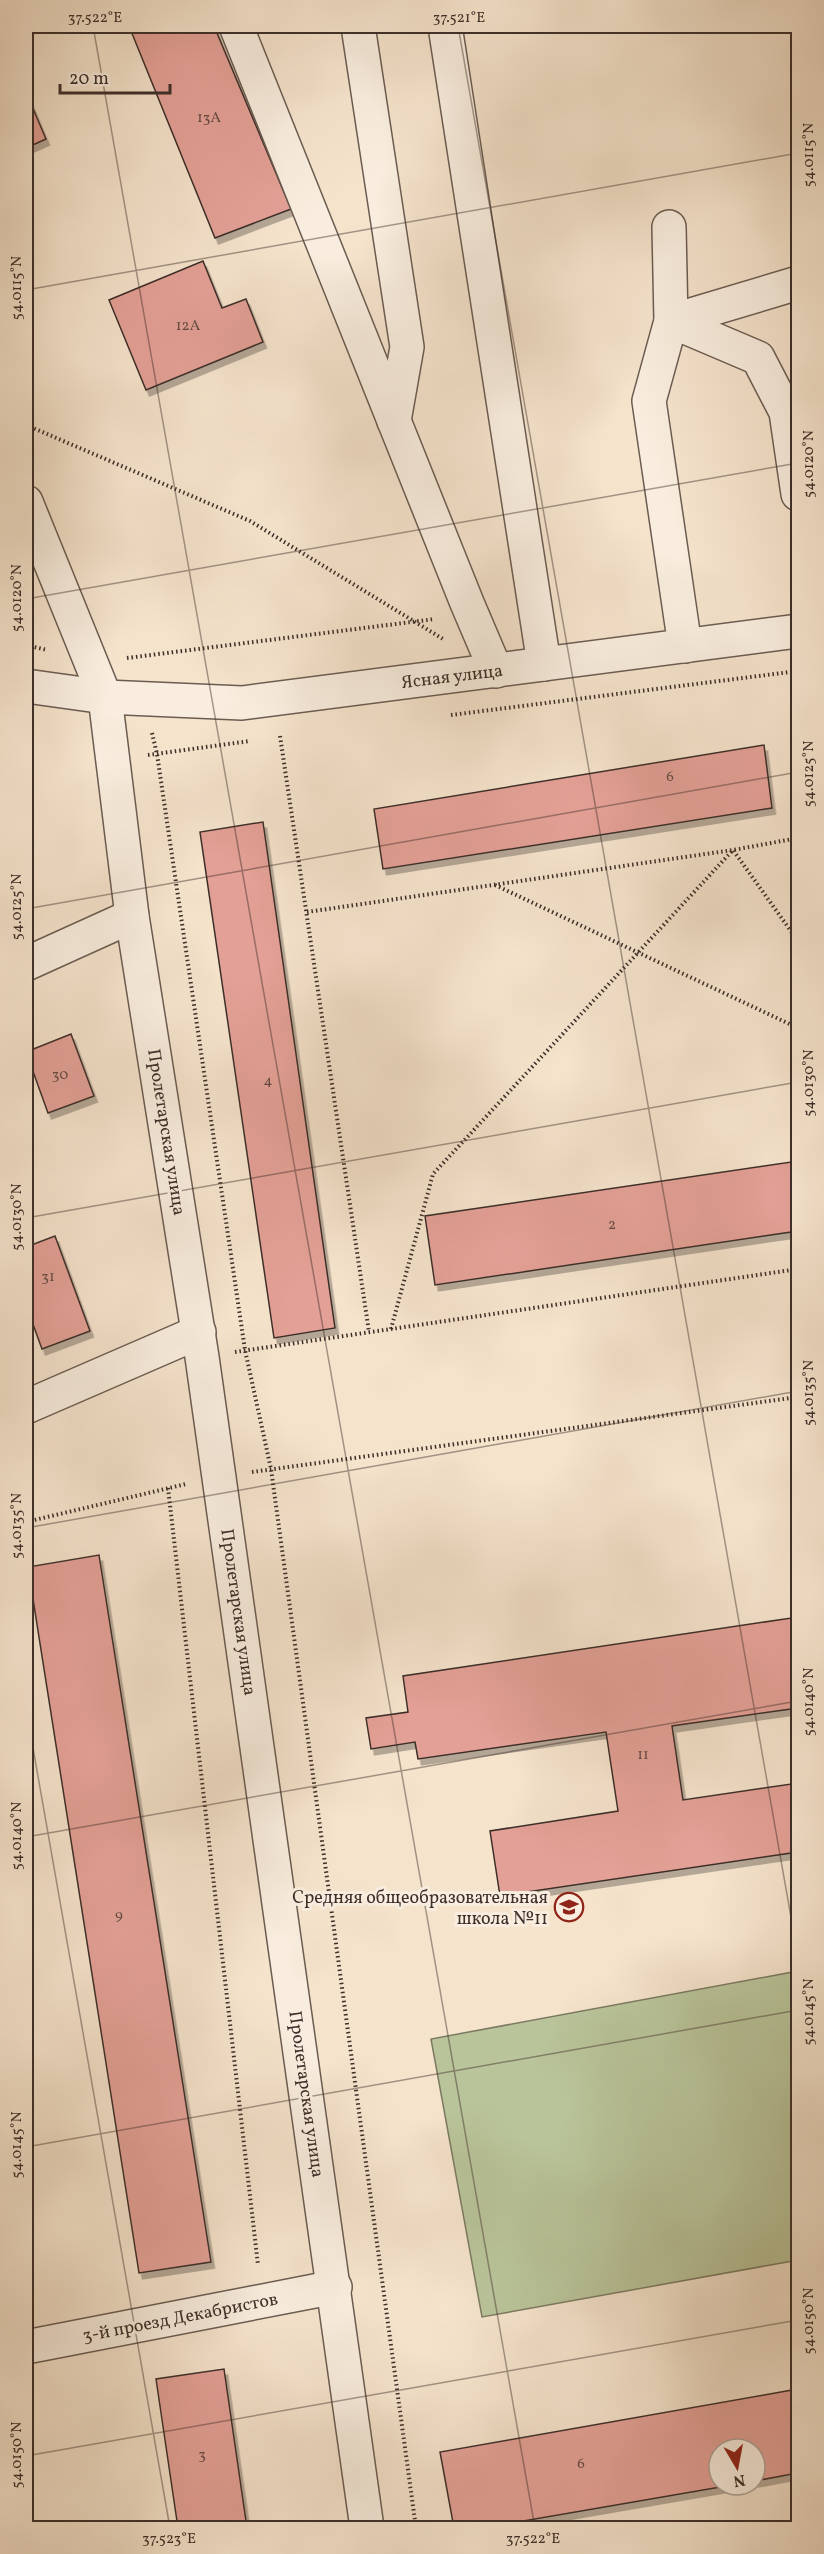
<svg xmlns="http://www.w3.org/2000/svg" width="824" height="2554" font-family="Vollkorn,serif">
	<defs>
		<filter id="shadow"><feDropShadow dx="3.5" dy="6" stdDeviation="0" flood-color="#0004"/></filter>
	</defs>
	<rect width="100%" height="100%" fill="#f5e3cc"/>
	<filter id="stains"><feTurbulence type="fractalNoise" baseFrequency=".00333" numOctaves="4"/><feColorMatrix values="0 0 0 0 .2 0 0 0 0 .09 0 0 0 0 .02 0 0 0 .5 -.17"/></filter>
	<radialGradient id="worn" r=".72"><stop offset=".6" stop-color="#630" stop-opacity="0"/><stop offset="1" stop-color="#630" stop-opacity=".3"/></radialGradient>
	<polygon fill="#b9c49a" stroke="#7b7a62" stroke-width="1.5" points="798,1971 798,2260 482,2317 431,2039"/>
	<g fill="#e3a096" stroke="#3d2f2a" stroke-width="1.5" filter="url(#shadow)">
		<polygon points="129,26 214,26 291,209 215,238"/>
		<polygon points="26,92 46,139 26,148"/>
		<polygon points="203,261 222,308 246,299 263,342 146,390 109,300"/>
		<polygon points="764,745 772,808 383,869 374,809"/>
		<polygon points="263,822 335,1328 274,1338 200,832"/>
		<polygon points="71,1034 94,1096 48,1113 26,1052"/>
		<polygon points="798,1161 798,1231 435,1285 425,1216"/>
		<polygon points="55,1236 90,1331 42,1349 26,1305 26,1247"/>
		<polygon points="99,1555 211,2262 139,2273 28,1567"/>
		<polygon points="798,1617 798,1708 672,1726 683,1800 798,1783 798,1852 500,1896 490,1831 618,1811 606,1732 418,1759 415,1742 371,1749 366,1718 408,1712 403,1676"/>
		<polygon points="224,2369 247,2528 178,2528 156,2379"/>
		<polygon points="798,2389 798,2473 755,2481 755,2449 719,2449 719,2485 732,2485 483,2528 454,2528 440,2452"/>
	</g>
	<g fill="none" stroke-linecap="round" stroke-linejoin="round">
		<g stroke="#6b5c52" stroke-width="36">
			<g id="minor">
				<polyline points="236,26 467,603 496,671"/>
				<polyline points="358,26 407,347 394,421"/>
				<polyline points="445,26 544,664"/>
				<polyline points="669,227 671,321 649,401 685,646"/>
				<polyline points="798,283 671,321 758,358 786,412 798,494"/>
				<polyline points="26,502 105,697 132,916 202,1357 367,2528"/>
				<polyline points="26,686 105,697 242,703 798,631"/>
				<polyline points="26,964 132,916"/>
				<polyline points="26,1407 199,1332"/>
				<polyline points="26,2347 335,2287"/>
			</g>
		</g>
		<g stroke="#3d2f2a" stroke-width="4" stroke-dasharray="1.5 3" stroke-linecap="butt">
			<polyline points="26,425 250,521 443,639"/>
			<polyline points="26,645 47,650"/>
			<polyline points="127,658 435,619"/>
			<polyline points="451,715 798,671"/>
			<polyline points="152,733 157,754 245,1350 271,1469 416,2528"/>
			<polyline points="280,736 369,1332"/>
			<polyline points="148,755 250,741"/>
			<polyline points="495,885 798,1028"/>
			<polyline points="307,912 733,850 798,838"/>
			<polyline points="391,1329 433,1174 733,850 798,941"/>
			<polyline points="235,1352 798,1269"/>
			<polyline points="252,1472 798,1397"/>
			<polyline points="168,1488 258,2265"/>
			<polyline points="26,1522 186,1484"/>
		</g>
		<use href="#minor" stroke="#f8edde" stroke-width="33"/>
	</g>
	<path fill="none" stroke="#3d2f2a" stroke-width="1.5" stroke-opacity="0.45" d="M93 26 535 2528M458 26 798 1957M26 290 798 153M26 599 798 463M26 909 798 772M26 1218 798 1082M26 1528 798 1391M26 1708 170 2528M26 1837 798 1701M26 2147 798 2010M26 2456 798 2320"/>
	<defs>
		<g id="school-ring" transform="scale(1.5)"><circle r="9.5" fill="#f8edde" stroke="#8f2418" stroke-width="1.5"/><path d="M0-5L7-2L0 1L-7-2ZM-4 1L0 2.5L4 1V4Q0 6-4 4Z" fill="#8f2418"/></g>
	</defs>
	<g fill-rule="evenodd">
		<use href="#school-ring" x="569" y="1907"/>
	</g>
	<g text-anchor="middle" stroke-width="6" stroke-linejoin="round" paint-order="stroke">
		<g font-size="15" fill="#664b45">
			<text x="209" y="122">13А</text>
			<text x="188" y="330">12А</text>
			<text x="670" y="781">6</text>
			<text x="60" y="1079">30</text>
			<text x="268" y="1085">4</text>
			<text x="612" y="1229">2</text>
			<text x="48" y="1281">31</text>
			<text x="643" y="1759">11</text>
			<text x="119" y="1919">9</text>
			<text x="202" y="2459">3</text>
			<text x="581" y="2468">6</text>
		</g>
		<g font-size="18" fill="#3d2f2a" stroke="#f8edde">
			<text transform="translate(452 676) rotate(-7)" y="6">Ясная улица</text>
			<text transform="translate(167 1132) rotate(81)" y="6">Пролетарская улица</text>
			<text transform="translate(239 1612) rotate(82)" y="6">Пролетарская улица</text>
			<text transform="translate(307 2094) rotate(82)" y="6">Пролетарская улица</text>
			<text transform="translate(180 2317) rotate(-11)" y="6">3-й проезд Декабристов</text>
		</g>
		<g font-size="18" fill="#3d2f2a" stroke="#f8edde" text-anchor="end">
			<text x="548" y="1903">Средняя общеобразовательная<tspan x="548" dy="21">школа №11</tspan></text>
		</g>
	</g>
	<rect width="824" height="2554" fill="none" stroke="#f5e3cc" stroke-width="66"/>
	<g transform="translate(737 2467) rotate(170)"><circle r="28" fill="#f8edde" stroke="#ada196" stroke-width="1.5"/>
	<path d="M0-4.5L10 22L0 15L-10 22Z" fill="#8f2418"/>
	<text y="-9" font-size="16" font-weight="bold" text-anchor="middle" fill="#3d2f2a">N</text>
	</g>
	<path d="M60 84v9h110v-9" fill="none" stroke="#3d2f2a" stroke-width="3"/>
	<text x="69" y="84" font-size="18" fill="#3d2f2a" stroke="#f8edde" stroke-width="4.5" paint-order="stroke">20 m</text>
	<rect x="33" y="33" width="758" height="2488" fill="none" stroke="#3d2f2a" stroke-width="2"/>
	<g font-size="15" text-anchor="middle" fill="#3d2f2a">
		<text x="95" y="22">37.522°E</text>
		<text x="459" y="22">37.521°E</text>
		<text transform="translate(808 155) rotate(-90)" y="5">54.0115°N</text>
		<text transform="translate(16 288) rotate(-90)" y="5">54.0115°N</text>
		<text transform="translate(808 464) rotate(-90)" y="5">54.0120°N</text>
		<text transform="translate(16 598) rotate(-90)" y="5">54.0120°N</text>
		<text transform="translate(808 774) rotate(-90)" y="5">54.0125°N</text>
		<text transform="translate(16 907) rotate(-90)" y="5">54.0125°N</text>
		<text transform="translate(808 1083) rotate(-90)" y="5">54.0130°N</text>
		<text transform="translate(16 1217) rotate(-90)" y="5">54.0130°N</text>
		<text transform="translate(808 1393) rotate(-90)" y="5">54.0135°N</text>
		<text transform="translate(16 1526) rotate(-90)" y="5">54.0135°N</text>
		<text transform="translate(808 1702) rotate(-90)" y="5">54.0140°N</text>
		<text transform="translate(16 1836) rotate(-90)" y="5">54.0140°N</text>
		<text transform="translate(808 2012) rotate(-90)" y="5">54.0145°N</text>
		<text transform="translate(16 2145) rotate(-90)" y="5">54.0145°N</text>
		<text transform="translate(808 2321) rotate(-90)" y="5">54.0150°N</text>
		<text transform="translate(16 2455) rotate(-90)" y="5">54.0150°N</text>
		<text x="169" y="2543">37.523°E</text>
		<text x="533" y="2543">37.522°E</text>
	</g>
	<rect width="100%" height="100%" filter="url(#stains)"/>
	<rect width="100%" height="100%" fill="url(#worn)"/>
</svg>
